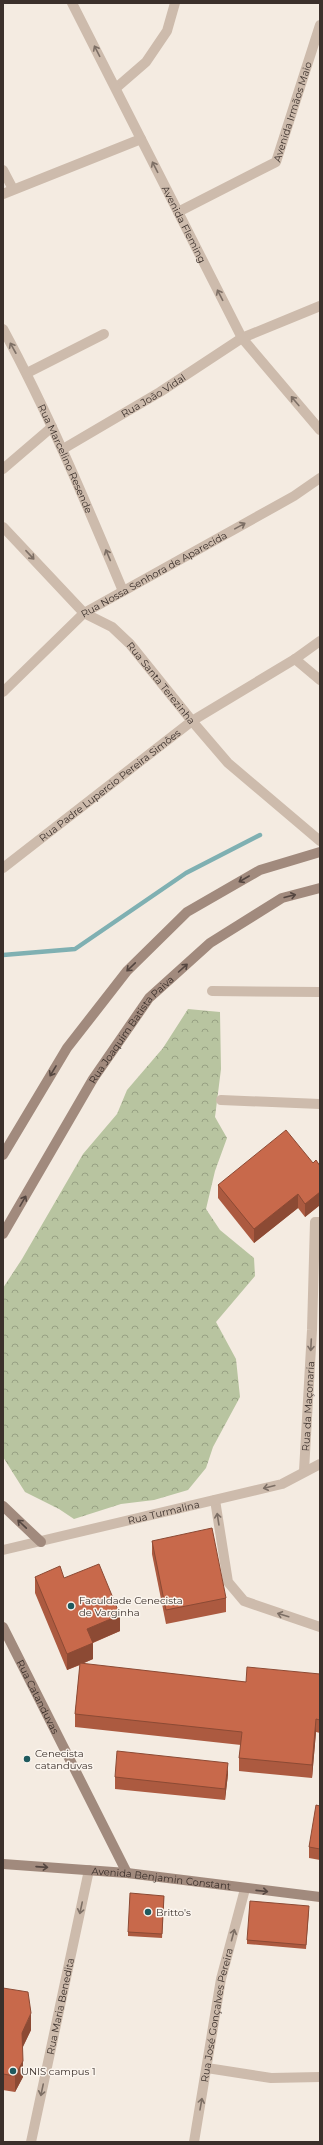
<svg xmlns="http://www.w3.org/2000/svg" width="323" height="2145" font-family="Montserrat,sans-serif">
	<defs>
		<pattern id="forest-crowns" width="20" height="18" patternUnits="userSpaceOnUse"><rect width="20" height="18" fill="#b8c4a0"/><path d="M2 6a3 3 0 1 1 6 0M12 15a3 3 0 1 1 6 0" fill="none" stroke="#97a083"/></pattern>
	</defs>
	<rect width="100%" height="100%" fill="#f4ebe1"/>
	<polygon fill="url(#forest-crowns)" points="188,1009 220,1012 221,1069 215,1117 227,1138 215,1171 206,1209 220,1230 254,1258 255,1276 216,1322 236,1359 240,1397 213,1447 206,1468 188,1490 154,1500 121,1504 74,1519 59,1509 25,1492 3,1457 3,1288 22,1259 83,1154 117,1114 127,1090 163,1048"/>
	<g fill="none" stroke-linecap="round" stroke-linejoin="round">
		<polyline stroke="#7fb0b2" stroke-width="4.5" points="3,955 75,949 186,873 260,835"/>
		<g stroke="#cdbbac" stroke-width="10">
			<polyline points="116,88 146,62 167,31 175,3"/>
			<polyline points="3,170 13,189"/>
			<polyline points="3,194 141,139"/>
			<path id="s1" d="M178 212 276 162 320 25"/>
			<path id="s2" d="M3 329C49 414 86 503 123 591"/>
			<polyline points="27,373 104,334"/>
			<path id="s3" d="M63 449 160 392 242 338 320 306"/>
			<polyline points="3,469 52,427"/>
			<path id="s4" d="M3 527 84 613 112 627 130 644 192 721 228 763 320 841"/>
			<polyline points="295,659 320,680"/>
			<path id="s5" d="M3 692 84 613 294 496 320 478"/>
			<path id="s6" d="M3 868 192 721 295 659 320 641"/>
			<polyline points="212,991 320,992"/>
			<polyline points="221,1100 320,1104"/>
			<path id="s7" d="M304 1471 312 1330 315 1222H320"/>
			<polyline points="215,1500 228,1582 244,1601 320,1627"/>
			<path id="s8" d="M3 1550 282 1484 320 1464"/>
			<polyline points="207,2068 271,2078 320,2077"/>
			<path id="s9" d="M31 2142 89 1870"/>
			<path id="s10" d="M194 2142 221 1979 245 1889"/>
		</g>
		<path stroke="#cdbbac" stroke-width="10" id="s11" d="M72 3 242 338 320 430"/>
		<g stroke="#a18a7d" stroke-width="10">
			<polyline points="3,1155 67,1048 127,971 187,912 260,870 320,852"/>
			<path id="s12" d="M3 1234 93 1079 149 998 210 943 282 898 320 888"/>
			<polyline points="3,1506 41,1542"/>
			<path id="s13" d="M3 1627 127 1873"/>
			<path id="s14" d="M3 1864 127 1873 320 1897"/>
		</g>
	</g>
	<g fill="#ac5a40">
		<polygon points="320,1166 320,1205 305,1217 298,1208 254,1243 218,1198 218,1185"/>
		<polygon points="152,1541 226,1598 226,1612 166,1624 152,1554"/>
		<polygon points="35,1577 64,1578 120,1631 93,1643 93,1659 82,1664 246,1682 320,1674 320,1733 316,1732 312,1778 239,1771 239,1758 241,1745 75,1727 75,1714 80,1665 67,1670 35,1593"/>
		<polygon points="228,1774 225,1800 115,1789 115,1777"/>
		<polygon points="320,1806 320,1860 309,1858 309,1847"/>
		<polygon points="164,1896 162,1938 128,1936 128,1932"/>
		<polygon points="309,1910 306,1949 247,1944 247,1940"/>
		<polygon points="3,1988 31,2030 22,2048 23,2077 15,2092 3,2090"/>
	</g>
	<g fill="#8c4a34">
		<polygon points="320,1192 320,1205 305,1217 305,1204"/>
		<polygon points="298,1194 298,1208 254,1243 254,1229"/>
		<polygon points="120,1615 120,1631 87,1645 87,1629"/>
		<polygon points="93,1643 93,1659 67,1670 67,1654"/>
		<polygon points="316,1719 316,1732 312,1778 312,1765"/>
		<polygon points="228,1763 228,1774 225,1800 225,1789"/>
		<polygon points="31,2013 31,2030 22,2049 22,2033"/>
		<polygon points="23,2061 23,2077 15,2092 15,2076"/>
	</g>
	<g fill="#c8694b" stroke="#8c4a34">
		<polygon points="286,1130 313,1163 316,1160 320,1166 320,1192 305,1204 298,1194 254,1229 218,1185"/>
		<polygon points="212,1528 226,1598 166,1610 152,1541"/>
		<polygon points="99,1564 120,1615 87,1629 93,1643 67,1654 35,1577 60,1566 64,1578"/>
		<polygon points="80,1663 246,1682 247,1667 320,1674 320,1720 316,1719 312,1765 239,1758 242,1732 75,1714"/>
		<polygon points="117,1751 228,1763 225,1789 115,1777"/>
		<polygon points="316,1805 320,1806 320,1849 309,1847"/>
		<polygon points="130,1893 164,1896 162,1934 128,1932"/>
		<polygon points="250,1901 309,1906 306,1945 247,1940"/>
		<polygon points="3,1988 28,1992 31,2013 22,2033 23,2061 15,2076 3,2074"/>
	</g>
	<defs><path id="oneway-shaft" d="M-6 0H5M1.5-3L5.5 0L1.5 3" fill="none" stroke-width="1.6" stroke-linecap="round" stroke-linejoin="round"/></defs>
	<g stroke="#7d6f65">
		<use href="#oneway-shaft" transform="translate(97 51) rotate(-117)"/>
		<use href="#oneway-shaft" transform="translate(155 167) rotate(-117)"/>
		<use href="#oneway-shaft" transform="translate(220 295) rotate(-117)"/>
		<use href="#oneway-shaft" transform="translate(13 348) rotate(-119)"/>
		<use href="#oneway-shaft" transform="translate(295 401) rotate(-130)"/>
		<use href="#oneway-shaft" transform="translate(240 526) rotate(-29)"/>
		<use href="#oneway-shaft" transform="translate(30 555) rotate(47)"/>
		<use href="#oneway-shaft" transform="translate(108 555) rotate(-113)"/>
		<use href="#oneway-shaft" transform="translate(311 1345) rotate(93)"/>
		<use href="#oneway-shaft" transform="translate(269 1487) rotate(166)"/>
		<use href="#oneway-shaft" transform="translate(218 1519) rotate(-99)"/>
		<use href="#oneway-shaft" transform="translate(283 1615) rotate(-163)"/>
		<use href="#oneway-shaft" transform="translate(81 1908) rotate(102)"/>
		<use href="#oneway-shaft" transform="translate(233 1935) rotate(-75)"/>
		<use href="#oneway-shaft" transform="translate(42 2090) rotate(102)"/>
		<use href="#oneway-shaft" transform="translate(201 2104) rotate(-80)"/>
	</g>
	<g stroke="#544640">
		<use href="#oneway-shaft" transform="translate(244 879) rotate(150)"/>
		<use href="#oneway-shaft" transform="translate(290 896) rotate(-14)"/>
		<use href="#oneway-shaft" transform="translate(131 967) rotate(136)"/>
		<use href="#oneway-shaft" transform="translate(183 968) rotate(-42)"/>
		<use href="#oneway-shaft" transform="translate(53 1071) rotate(121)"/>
		<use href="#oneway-shaft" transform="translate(23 1201) rotate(-60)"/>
		<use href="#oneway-shaft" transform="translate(22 1524) rotate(-136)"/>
		<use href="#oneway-shaft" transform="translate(42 1867) rotate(4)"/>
		<use href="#oneway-shaft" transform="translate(262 1891) rotate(6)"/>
	</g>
	<g fill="#1f5a5e" stroke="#fbf5ee" stroke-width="1.5">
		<circle cx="71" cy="1606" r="4"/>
		<circle cx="27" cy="1759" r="4"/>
		<circle cx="148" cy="1912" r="4"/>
		<circle cx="13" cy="2071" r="4"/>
	</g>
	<g text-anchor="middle" stroke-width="3" stroke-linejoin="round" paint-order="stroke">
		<g font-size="10" fill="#3b302b" stroke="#fbf5ee">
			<text dy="4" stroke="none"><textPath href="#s1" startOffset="163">Avenida Irmãos Maio</textPath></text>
			<text dy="4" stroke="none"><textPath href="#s11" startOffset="248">Avenida Fleming</textPath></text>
			<text dy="4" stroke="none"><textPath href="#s3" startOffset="105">Rua João Vidal</textPath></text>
			<text dy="4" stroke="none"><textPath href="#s2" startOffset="144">Rua Marcelino Resende</textPath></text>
			<text dy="4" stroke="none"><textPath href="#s5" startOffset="193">Rua Nossa Senhora de Aparecida</textPath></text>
			<text dy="4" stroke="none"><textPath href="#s4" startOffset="224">Rua Santa Terezinha</textPath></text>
			<text dy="4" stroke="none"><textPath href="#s6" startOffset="135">Rua Padre Lupercio Pereira Simões</textPath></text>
			<text dy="4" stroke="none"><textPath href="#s12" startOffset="242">Rua Joaquim Batista Paiva</textPath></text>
			<text dy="4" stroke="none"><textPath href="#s7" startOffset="65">Rua da Maçonaria</textPath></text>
			<text dy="4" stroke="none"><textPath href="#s8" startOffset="165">Rua Turmalina</textPath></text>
			<text dy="4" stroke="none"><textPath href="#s13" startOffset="78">Rua Catanduvas</textPath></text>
			<text dy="4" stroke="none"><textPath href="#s14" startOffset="159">Avenida Benjamin Constant</textPath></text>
			<text dy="4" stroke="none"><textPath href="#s9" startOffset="139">Rua Maria Benedita</textPath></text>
			<text dy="4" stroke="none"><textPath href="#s10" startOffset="129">Rua José Gonçalves Pereira</textPath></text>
		</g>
		<g font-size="10" fill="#3b302b" stroke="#fbf5ee" text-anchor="start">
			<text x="79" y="1604">Faculdade Cenecista<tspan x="79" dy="12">de Varginha</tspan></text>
			<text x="35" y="1757">Cenecista<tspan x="35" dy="12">catanduvas</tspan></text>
			<text x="156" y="1916">Britto's</text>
			<text x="21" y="2075">UNIS campus 1</text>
		</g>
	</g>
	<rect width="323" height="2145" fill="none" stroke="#3b302b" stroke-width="8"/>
</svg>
